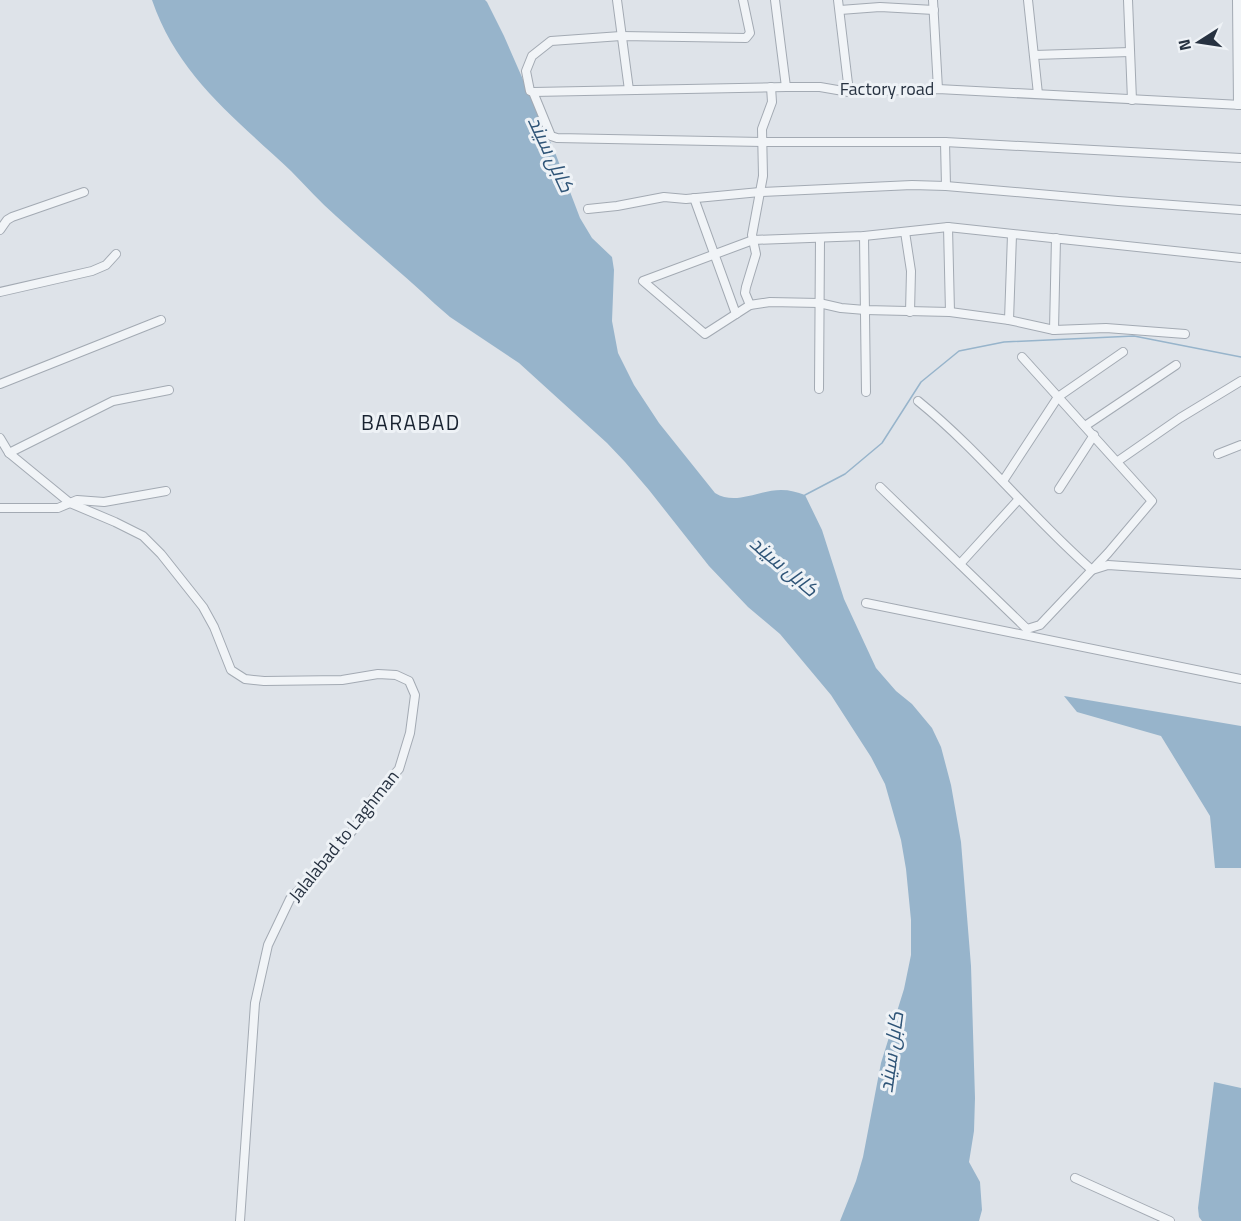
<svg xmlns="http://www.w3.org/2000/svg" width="1241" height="1221" font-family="'Titillium Web',Cairo,sans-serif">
	<rect width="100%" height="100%" fill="#dee3e9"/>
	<g fill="#97b4cb">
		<path d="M152 0H485L487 2 504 36 556 155 580 218 592 238 612 257 614 270 612 321 618 353 634 385 659 423 715 493C736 506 758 490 781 490 790 490 797 492 805 495L822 530 844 599 876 668 896 691 912 704 932 728 941 747 951 785 961 842 971 966 975 1098 974 1131 969 1162 980 1182 982 1210 979 1221H840L856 1181 863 1157 881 1063 904 989 911 955V920L906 869 901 840 885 784 871 757 831 695 780 634 748 607 709 566 649 490 625 462 607 443 519 363 450 317 435 304C403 274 369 246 336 216 320 202 306 186 291 171 235 118 178 76 152 0Z"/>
		<polygon points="1064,696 1241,726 1241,868 1215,868 1210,816 1161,736 1077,712"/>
		<polygon points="1214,1082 1241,1088 1241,1221 1202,1221 1199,1217 1198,1208"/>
	</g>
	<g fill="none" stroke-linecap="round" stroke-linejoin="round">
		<polyline stroke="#97b4cb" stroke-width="1.5" points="805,495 845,474 882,443 921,382 959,351 1004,342 1134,336 1241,357"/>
		<g stroke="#a3aab3" stroke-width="10">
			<g id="minor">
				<polyline points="617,0 629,90"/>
				<polyline points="743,0 750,33 746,38 621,36 551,41 532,56 526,71 530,91 533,92 551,136 557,138 762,142 945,142 1241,158"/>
				<polyline points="775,0 786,87"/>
				<polyline points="838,0 849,92"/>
				<polyline points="933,0 938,89"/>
				<polyline points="1028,0 1038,94"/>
				<polyline points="1128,0 1132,100"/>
				<polyline points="1237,0 1238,105"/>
				<polyline points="840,10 880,7 934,10"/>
				<polyline points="1034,55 1130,52"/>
				<polyline points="533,92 786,87 820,87 849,92 938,89 1241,105"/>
				<polyline points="945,142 946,186"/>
				<polyline points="694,198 736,314"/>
				<polyline points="588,209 617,206 664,197 686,199 760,192 912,185 946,186 1118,201 1241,210"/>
				<polyline points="948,227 950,312"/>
				<polyline points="0,230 7,220 12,217 84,192"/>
				<polyline points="905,232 911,271 910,312"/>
				<polyline points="864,236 866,392"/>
				<polyline points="0,292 92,271 106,265 116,254"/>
				<polyline points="750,305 745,293 746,287 756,254 752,235 763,176 762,129 772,102 771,87"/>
				<polyline points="1009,320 1012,235"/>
				<polyline points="1054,330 1056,238"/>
				<polyline points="1185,334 1106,328 1054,330 1009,320 950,312 865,310 841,308 819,303 770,302 750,305 705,334 643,281 753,240 864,236 948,227 1241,258"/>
				<polyline points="0,384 161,320"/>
				<polyline points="819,389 820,239"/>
				<path d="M918 401C981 452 1031 517 1092 570L1108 565 1241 574"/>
				<polyline points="1085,426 1176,365"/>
				<polyline points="0,438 9,453 70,503 115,522 143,536 161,554 203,607 214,627 231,670 245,679 264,681 342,680 378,674 396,675 409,681 415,695 410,733 399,769 374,797 353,830 320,868 290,899 268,945 255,1003 240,1221"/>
				<polyline points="9,453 113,401 169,390"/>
				<polyline points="1218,454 1241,445"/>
				<polyline points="1118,461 1180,418 1241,381"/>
				<polyline points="1003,481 1058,397 1123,352"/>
				<polyline points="880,487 1027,629 1040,625 1108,553 1152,501 1022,357"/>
				<polyline points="1059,489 1094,435"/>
				<polyline points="0,508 58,508 77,500 104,502 166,491"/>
				<polyline points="960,564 1019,499"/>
				<polyline points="866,603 1241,679"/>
				<polyline points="1075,1178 1170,1221"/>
			</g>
		</g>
		<use href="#minor" stroke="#f1f4f7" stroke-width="8"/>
	</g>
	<g text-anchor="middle" stroke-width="6" stroke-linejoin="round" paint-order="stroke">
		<g font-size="18" fill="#273241" stroke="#eef2f6">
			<text x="887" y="95">Factory road</text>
			<text transform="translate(344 836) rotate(-51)" y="6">Jalalabad to Laghman</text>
		</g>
		<g font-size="20" font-style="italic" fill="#2e5477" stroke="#eef2f6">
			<text transform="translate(551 154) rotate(65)" y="7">کابل سيند</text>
			<text transform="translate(784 566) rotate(40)" y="7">کابل سيند</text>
			<text transform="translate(891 1052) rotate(-82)" y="7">کابل سيند</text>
		</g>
		<g font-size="21" letter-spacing="1.5" fill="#192331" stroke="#eef2f6">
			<text x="411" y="430">BARABAD</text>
		</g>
	</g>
	<g transform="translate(1199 42) rotate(258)" stroke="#eef2f6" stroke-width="4.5" paint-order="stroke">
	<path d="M0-4.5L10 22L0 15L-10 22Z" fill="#273241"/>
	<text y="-9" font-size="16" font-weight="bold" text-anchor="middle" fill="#273241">N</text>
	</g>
</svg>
